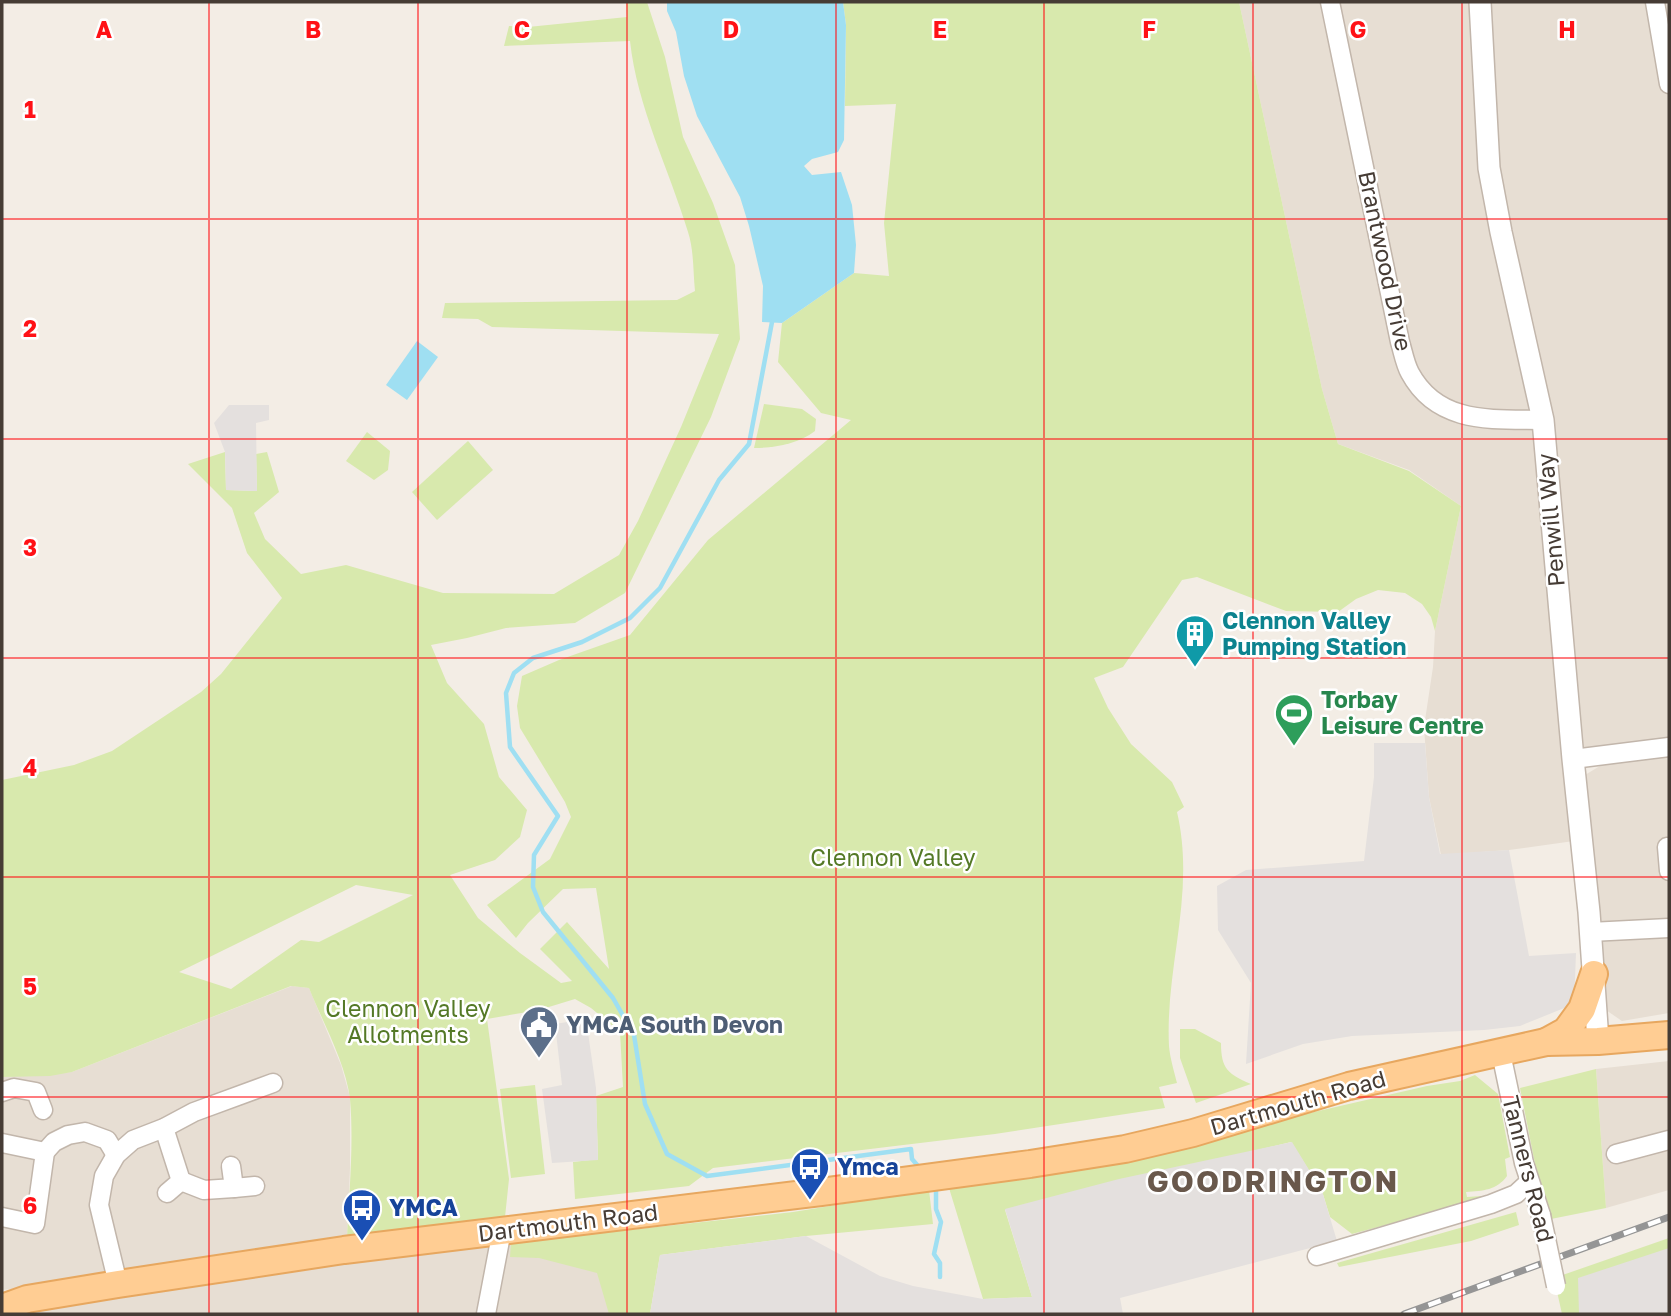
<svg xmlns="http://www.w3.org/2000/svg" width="1671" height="1316" font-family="'Golos Text',sans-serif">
	<rect width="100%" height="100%" fill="#f3ede5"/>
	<g fill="#e7ded3">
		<polygon points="1239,2 1669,2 1669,747 1573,759 1581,840 1509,850 1441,855 1429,797 1424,727 1433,667 1435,631 1461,506 1409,470 1338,444 1322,389"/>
		<polygon points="1669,755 1669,1013 1622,1021 1603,1008 1580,778 1605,763"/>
		<polygon points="292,986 309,988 341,1065 350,1097 350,1168 347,1238 63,1284 2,1290 2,1077 72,1072"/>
		<polygon points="1669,1061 1669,1190 1606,1208 1596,1069"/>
		<polygon points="626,1229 633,1314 9,1314 233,1275"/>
	</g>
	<g fill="#d8e9ad" fill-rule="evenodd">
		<path d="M626 2H647L665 57 683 137 713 203 735 265 740 339 711 417 625 593 575 623 506 628 467 638 431 645 447 683 484 724 499 777 527 810 520 837 495 860 450 875 478 918 520 953 561 983 572 981 540 949 567 922 609 969 596 888 563 889 528 923 516 938 487 905 550 859 571 817 565 802 520 728 517 706 522 676 559 660 630 635 708 540 851 420 821 413 778 362 782 323 854 273 889 276 884 223 896 104 845 106 846 25 843 2H1239L1322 389 1338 444 1409 471 1461 506 1435 631 1431 617 1422 604 1405 593 1378 590 1356 599 1338 612 1286 611 1197 577 1182 580 1123 667 1094 678 1108 708 1131 744 1172 782 1184 807 1177 812C1196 894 1165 966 1169 1046 1170 1058 1174 1071 1177 1083L1159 1087 1165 1108 995 1134 713 1168 689 1186 575 1199 573 1162 598 1159 596 1096 623 1087 620 1032 591 1008 575 999 539 1010 487 1019 509 1179 505 1217 347 1238C349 1193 354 1144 350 1099 346 1063 322 1021 309 988L291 986 72 1072 50 1076 2 1077V780L74 765 112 751 201 692 221 674 282 598 247 553 232 508 188 464 225 452 226 490 257 491 256 454 267 452 279 492 254 513 265 539 301 574 346 565 443 593 554 594 619 555 638 521 681 427 719 334 492 327 478 319 442 318 445 303 677 300 695 291C693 272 694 250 688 232 669 169 637 107 630 41L504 46 509 26 528 27 627 17ZM356 885 413 895 319 942 301 940 231 989 179 972Z"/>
		<path d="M764 404 802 409 816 419 815 431C798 444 775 448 754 448Z"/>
		<polygon points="367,432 390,451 388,470 374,480 346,461"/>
		<polygon points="468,441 493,470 437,520 412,492"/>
		<path d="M1180 1029H1195L1221 1043C1221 1069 1228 1074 1251 1084L1196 1103 1180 1058Z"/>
		<polygon points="1596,1069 1606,1208 1546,1220 1520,1088"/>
		<path d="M1475 1075 1498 1094 1510 1157 1505 1159 1507 1176C1497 1190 1483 1191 1466 1192L1467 1197 1482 1196 1479 1200 1352 1234 1330 1217 1322 1191 1291 1142 1005 1210 1032 1297 983 1299 949 1188 1149 1158 1301 1115 1427 1086 1460 1081Z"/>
		<polygon points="535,1085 545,1174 511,1178 500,1089"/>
		<polygon points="929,1190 933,1224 806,1236 660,1255 650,1314 609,1314 597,1273 539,1258 510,1257 511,1243 793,1212"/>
		<polygon points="1516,1212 1519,1225 1471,1241 1339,1267 1337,1263"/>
		<polygon points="1669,1238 1669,1314 1562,1314 1554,1278"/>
	</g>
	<g fill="#e4e0de">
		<polygon points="229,405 269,405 269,420 256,423 257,491 226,490 225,452 214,423"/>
		<polygon points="1374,743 1425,743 1429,797 1440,854 1509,850 1529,956 1576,953 1574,1004 1520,1026 1484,1030 1352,1036 1303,1044 1246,1064 1251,983 1218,930 1217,886 1246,870 1364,861 1374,777"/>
		<polygon points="586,1019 596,1088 598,1160 552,1163 542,1089 562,1085 555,1024"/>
		<polygon points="1292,1142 1322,1191 1337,1241 1120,1298 1123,1314 650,1314 660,1255 806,1236 880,1276 913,1286 983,1299 1032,1297 1005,1209 1119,1179"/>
		<polygon points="1669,1248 1669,1314 1579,1314 1578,1278"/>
	</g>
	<g fill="#9fdff2">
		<polygon points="667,2 843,2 846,25 844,140 838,152 812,159 804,166 812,175 841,172 852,205 856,245 854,273 782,323 762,322 763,286 749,226 740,197 697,116 684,76 676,32 667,11"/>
		<polygon points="417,341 438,357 407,400 386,385"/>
	</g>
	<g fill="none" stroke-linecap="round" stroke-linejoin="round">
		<g stroke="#9fdff2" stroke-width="4.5">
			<polyline points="772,322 749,444 719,480 660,588 630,618 582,642 533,658 514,673 506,693 510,747 558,816 534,855 533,887 543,912 613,998 634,1035 645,1104 667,1154 707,1176 911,1149 912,1159 918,1166"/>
			<polyline points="936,1189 936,1209 941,1222 934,1254 940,1263 940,1277"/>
		</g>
		<g stroke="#c2b6ab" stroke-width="21">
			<g id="minor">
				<path d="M1330 2 1400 342C1403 352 1405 364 1410 373 1438 425 1493 419 1543 420"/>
				<polyline points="1655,2 1669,84"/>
				<polyline points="1573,759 1669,747"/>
				<polyline points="1667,847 1669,871"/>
				<polyline points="1590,932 1669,928"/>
				<polyline points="1501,1053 1524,1163 1541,1215"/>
				<polyline points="2,1092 14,1088 36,1092 43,1110"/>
				<polyline points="164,1128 181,1181 167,1193"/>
				<polyline points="2,1143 45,1152 54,1142 68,1135 85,1132 107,1140 116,1155"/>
				<polyline points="1616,1154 1669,1140"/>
				<polyline points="181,1181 204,1190 234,1188 231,1166"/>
				<polyline points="234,1188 255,1186"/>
				<polyline points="2,1217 35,1224 45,1152"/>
				<polyline points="1317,1256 1491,1204 1516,1194 1529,1182"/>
				<polyline points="118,1284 99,1205 104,1176 116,1155 133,1140 164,1128 194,1112 273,1083"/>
				<polyline points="486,1314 502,1230"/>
			</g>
		</g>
		<g stroke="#c2b6ab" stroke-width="24">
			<polyline id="tertiary" points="1480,2 1489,168 1501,232 1543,420 1573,759 1589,912 1598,1041"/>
		</g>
		<g stroke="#e7a75f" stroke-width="30">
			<g id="primary">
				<polyline points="1546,1042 1566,1031 1582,1009 1594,974"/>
				<polyline points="2,1308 27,1299 118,1284 344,1250 821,1192 1030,1164 1125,1149 1193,1133 1349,1086 1546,1042 1598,1041 1669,1035"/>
			</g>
		</g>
		<use href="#minor" stroke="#fff" stroke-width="18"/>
		<use href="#tertiary" stroke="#fff" stroke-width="21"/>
		<use href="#primary" stroke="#ffcd93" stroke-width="26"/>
		<g stroke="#959595" stroke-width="7">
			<polyline id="rail" points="1404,1314 1669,1217"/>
		</g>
		<use href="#rail" stroke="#fff" stroke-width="4.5" stroke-dasharray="13" stroke-linecap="butt"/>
		<g stroke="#c2b6ab" stroke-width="21" stroke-linecap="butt">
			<polyline id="minor-bridge" points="1541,1215 1556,1286"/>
		</g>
		<use href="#minor-bridge" stroke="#fff" stroke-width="18"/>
	</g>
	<path fill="none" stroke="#ff1116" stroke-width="2" stroke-opacity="0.55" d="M209 2V1314M418 2V1314M627 2V1314M836 2V1314M1044 2V1314M1253 2V1314M1462 2V1314M2 219H1669M2 439H1669M2 658H1669M2 877H1669M2 1097H1669"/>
	<defs>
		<g id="building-pin" transform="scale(2.0125)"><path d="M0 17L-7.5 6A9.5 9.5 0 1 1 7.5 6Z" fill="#0f9aa8" stroke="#fff"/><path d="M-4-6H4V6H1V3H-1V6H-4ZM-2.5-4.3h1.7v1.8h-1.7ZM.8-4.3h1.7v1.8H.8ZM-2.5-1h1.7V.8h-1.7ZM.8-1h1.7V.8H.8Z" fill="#fff"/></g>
		<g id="stadium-pin" transform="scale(2.0125)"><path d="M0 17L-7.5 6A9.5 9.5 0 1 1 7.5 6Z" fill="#2e9e5b" stroke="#fff"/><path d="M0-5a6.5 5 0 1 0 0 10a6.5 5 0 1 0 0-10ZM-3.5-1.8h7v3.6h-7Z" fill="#fff"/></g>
		<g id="civic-pin" transform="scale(2.0125)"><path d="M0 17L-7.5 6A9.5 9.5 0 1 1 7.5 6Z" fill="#5c6f8a" stroke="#fff"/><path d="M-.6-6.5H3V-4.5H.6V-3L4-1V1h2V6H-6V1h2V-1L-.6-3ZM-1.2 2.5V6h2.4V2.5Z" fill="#fff"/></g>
		<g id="bus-pin" transform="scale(2.0125)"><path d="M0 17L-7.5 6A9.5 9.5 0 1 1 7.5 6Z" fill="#1a4fb4" stroke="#fff"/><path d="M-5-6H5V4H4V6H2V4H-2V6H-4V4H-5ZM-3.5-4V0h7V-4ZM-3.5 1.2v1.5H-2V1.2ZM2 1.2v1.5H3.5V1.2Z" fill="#fff"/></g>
	</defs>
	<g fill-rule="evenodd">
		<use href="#building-pin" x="1195" y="634"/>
		<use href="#stadium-pin" x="1294" y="713"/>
		<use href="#civic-pin" x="539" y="1025"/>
		<use href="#bus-pin" x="810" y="1167"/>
		<use href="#bus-pin" x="362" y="1208"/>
	</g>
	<g text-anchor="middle" stroke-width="5" stroke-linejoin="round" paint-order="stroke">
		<g font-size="23" fill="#463c35" stroke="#fff">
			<text transform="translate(1385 261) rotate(78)" y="8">Brantwood Drive</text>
			<text transform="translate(1551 520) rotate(-95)" y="8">Penwill Way</text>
			<text transform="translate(1298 1103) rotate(-16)" y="8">Dartmouth Road</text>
			<text transform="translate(1528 1169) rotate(76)" y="8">Tanners Road</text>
			<text transform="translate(568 1223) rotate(-7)" y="8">Dartmouth Road</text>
		</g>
		<g font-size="23" font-weight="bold" fill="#0d838f" stroke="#fff" text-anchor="start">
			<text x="1222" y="629">Clennon Valley<tspan x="1222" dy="26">Pumping Station</tspan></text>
		</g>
		<g font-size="23" font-weight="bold" fill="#27864d" stroke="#fff" text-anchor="start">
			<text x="1321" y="708">Torbay<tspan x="1321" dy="26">Leisure Centre</tspan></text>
		</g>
		<g font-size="23" fill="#547926" stroke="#fff">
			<text x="893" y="866">Clennon Valley</text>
			<text x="408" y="1017">Clennon Valley<tspan x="408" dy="26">Allotments</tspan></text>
		</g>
		<g font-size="23" font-weight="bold" fill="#4e5e75" stroke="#fff" text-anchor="start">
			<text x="566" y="1033">YMCA South Devon</text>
		</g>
		<g font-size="23" font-weight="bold" fill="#164399" stroke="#fff" text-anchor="start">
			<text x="837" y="1175">Ymca</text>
			<text x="389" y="1216">YMCA</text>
		</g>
		<g font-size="30" font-weight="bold" letter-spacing="2" fill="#69584b" stroke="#fff">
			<text x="1273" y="1192">GOODRINGTON</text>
		</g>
	</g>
	<g font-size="23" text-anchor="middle" font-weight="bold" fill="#ff1116" stroke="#fff" stroke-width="5" stroke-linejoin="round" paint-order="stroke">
		<text x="104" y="38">A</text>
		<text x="313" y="38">B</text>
		<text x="522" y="38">C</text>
		<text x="731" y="38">D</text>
		<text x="940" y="38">E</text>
		<text x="1149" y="38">F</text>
		<text x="1358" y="38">G</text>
		<text x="1567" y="38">H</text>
		<text x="30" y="118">1</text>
		<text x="30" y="337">2</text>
		<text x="30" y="556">3</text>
		<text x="30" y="776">4</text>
		<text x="30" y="995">5</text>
		<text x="30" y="1214">6</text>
	</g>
	<rect width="1671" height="1316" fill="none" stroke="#463c35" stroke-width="7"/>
</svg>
